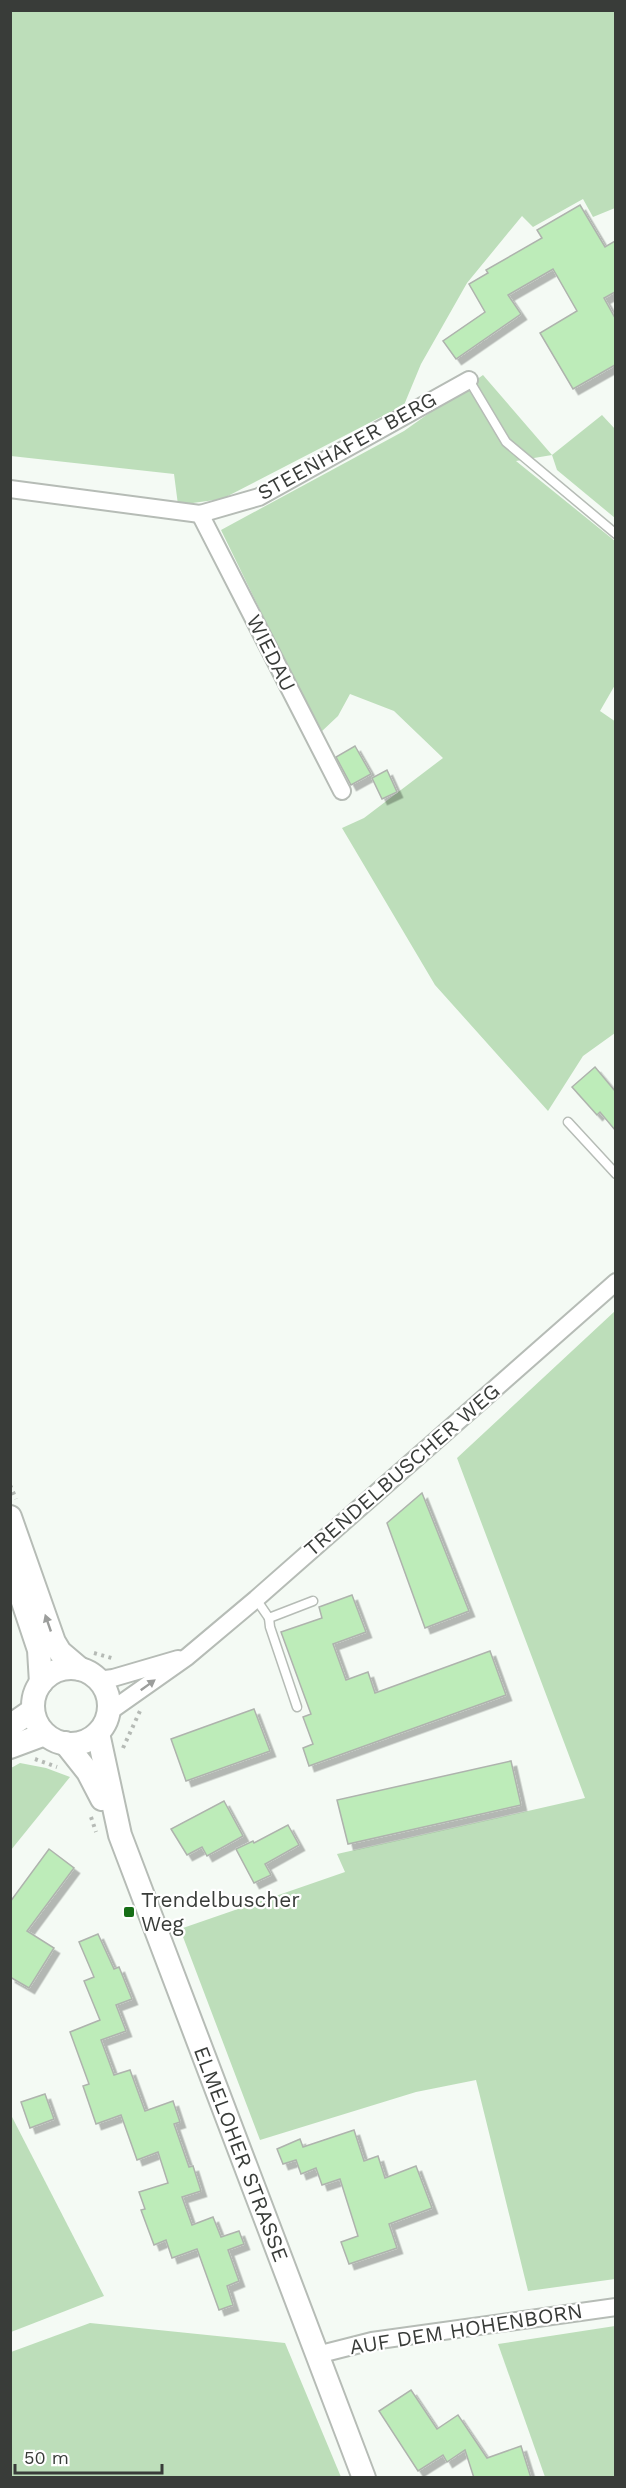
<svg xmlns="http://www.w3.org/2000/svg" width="626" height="2488" font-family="'Work Sans',sans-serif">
	<defs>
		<filter id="shadow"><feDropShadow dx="5.5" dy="5.5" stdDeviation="0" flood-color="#0004"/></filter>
	</defs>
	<rect width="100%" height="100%" fill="#f4faf4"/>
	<g fill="#bddeba">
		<polygon points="10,11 615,11 615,208 593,217 583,199 533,227 522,216 467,283 421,364 404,405 222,499 178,505 174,474 11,456"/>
		<polygon points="483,375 552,455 602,415 615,429 615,518 557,470 552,455 516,461 615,541 615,685 600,711 616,722 615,1033 583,1056 548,1111 435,985 342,828 364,818 443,758 394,711 350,694 338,716 320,733 221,530 404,431"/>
		<polygon points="615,1311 615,2279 528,2291 476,2080 416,2092 260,2140 180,1929 345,1872 337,1854 585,1798 457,1458"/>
		<polygon points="20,1763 46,1768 70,1777 11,1850 11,1768"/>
		<polygon points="11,2115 104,2296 11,2332 10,2332"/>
		<polygon points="90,2323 285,2343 341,2477 11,2477 11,2352"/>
		<polygon points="615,2326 615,2477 545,2477 498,2344"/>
	</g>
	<g fill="#bdecb9" stroke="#aeb3ad" stroke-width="1.5" filter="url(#shadow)">
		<polygon points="580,205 605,247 615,241 615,292 604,298 615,318 615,365 573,389 540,333 577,311 553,269 508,295 521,314 456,359 443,341 485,312 469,284 488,273 486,270 542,238 537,230"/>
		<polygon points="355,746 371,774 351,785 336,757"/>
		<polygon points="387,770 397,792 382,799 372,778"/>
		<polygon points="595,1067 615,1091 615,1130 600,1112 597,1115 572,1087"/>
		<polygon points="422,1493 469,1611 425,1628 387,1523"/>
		<polygon points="352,1595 366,1632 333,1644 346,1680 368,1672 375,1693 490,1651 506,1695 309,1766 303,1748 313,1744 303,1717 311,1714 281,1632 322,1618 319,1607"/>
		<polygon points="254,1709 270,1751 186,1781 171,1739"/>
		<polygon points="511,1761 521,1805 348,1844 337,1800"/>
		<polygon points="224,1801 243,1836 207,1856 202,1847 187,1855 171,1829"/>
		<polygon points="288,1825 299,1845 265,1864 271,1875 254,1883 236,1849 253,1841 254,1843"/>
		<polygon points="49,1849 74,1868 27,1931 54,1948 29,1988 10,1977 10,1902"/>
		<polygon points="98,1934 114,1969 119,1967 132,1999 116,2005 126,2031 101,2040 114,2075 130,2070 145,2111 173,2101 180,2122 174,2124 189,2167 193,2166 201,2191 182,2197 192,2225 213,2217 221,2237 239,2231 244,2244 228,2250 239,2281 227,2286 233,2305 219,2310 197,2249 172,2258 166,2240 154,2245 141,2210 145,2209 139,2192 168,2183 158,2152 137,2160 121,2115 96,2124 83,2086 89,2084 70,2032 100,2020 84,1981 94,1977 79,1942"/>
		<polygon points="45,2094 54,2119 30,2128 21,2102"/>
		<polygon points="354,2130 364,2161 378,2156 385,2178 416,2166 432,2208 389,2224 397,2248 349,2264 341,2242 358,2236 340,2179 322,2185 316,2168 301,2174 296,2160 283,2164 277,2149 300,2139 303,2147"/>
		<polygon points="411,2390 437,2429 458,2415 487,2458 521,2446 531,2478 474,2478 465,2450 447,2462 443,2455 418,2471 379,2411"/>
	</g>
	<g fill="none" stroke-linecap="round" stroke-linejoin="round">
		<g stroke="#b6bcb6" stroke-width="11">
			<g id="lane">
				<polyline points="469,380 506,442 616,534"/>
				<polyline points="568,1122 616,1174"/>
				<polyline points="256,1599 269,1618 313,1601"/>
				<polyline points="269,1618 270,1627 297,1707"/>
			</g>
		</g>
		<g stroke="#b6bcb6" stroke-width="20">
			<g id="street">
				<polyline points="10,489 200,514 259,497 469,380"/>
				<polyline points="200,514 342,791"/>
				<polyline points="98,1680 113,1678 178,1659"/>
				<polyline points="109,1712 187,1657 256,1599 616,1282"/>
				<polyline points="317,2355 372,2341 616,2307"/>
			</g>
		</g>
		<g stroke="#b6bcb6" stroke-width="26">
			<g id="secondary">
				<polyline points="10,1517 54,1642 60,1652 80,1669"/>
				<polyline points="10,1563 39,1650 41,1683"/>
				<circle cx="71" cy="1706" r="38"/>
				<polyline points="10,1726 33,1710"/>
				<polyline points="98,1733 120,1835 364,2478"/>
				<polyline points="65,1743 88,1772 102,1799"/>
				<polyline points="10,1747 45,1734"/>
			</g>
		</g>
		<g stroke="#b5bab5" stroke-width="4" stroke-dasharray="3 4.5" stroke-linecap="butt">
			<polyline points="10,1485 16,1499"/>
			<polyline points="94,1653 115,1659"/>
			<polyline points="123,1748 140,1711"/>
			<polyline points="35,1759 57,1767"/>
			<polyline points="91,1817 96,1832"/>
		</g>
		<use href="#lane" stroke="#fff" stroke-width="8"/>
		<use href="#street" stroke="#fff" stroke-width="16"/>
		<use href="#secondary" stroke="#fff" stroke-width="22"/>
	</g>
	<defs><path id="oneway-solid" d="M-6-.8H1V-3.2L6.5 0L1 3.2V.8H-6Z" transform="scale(1.5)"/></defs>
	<g fill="#9c9e9c">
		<use href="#oneway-solid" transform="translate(48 1623) rotate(-109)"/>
		<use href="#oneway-solid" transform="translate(148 1685) rotate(-36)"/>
	</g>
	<rect fill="#176e17" stroke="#fff" stroke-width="2" x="123" y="1906" width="12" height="12" rx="3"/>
	<g text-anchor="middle" stroke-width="4.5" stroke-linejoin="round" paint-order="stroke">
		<g font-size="21" fill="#393c39" stroke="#fff">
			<text transform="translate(347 446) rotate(-29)" y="7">STEENHAFER BERG</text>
			<text transform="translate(271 653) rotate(63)" y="7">WIEDAU</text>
			<text transform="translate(402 1470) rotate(-41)" y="7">TRENDELBUSCHER WEG</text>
			<text transform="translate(241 2154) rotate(69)" y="7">ELMELOHER STRASSE</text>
			<text transform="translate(466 2329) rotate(-9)" y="7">AUF DEM HOHENBORN</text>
		</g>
		<g font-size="21" fill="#393c39" stroke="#fff" text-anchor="start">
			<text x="141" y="1907">Trendelbuscher<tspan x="141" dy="24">Weg</tspan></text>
		</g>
	</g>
	<rect width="626" height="2488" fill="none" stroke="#393c39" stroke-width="24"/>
	<path d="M15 2464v9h147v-9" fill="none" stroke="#393c39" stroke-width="3"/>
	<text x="24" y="2464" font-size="18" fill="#393c39" stroke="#ffffff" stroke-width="4.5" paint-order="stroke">50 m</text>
</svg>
